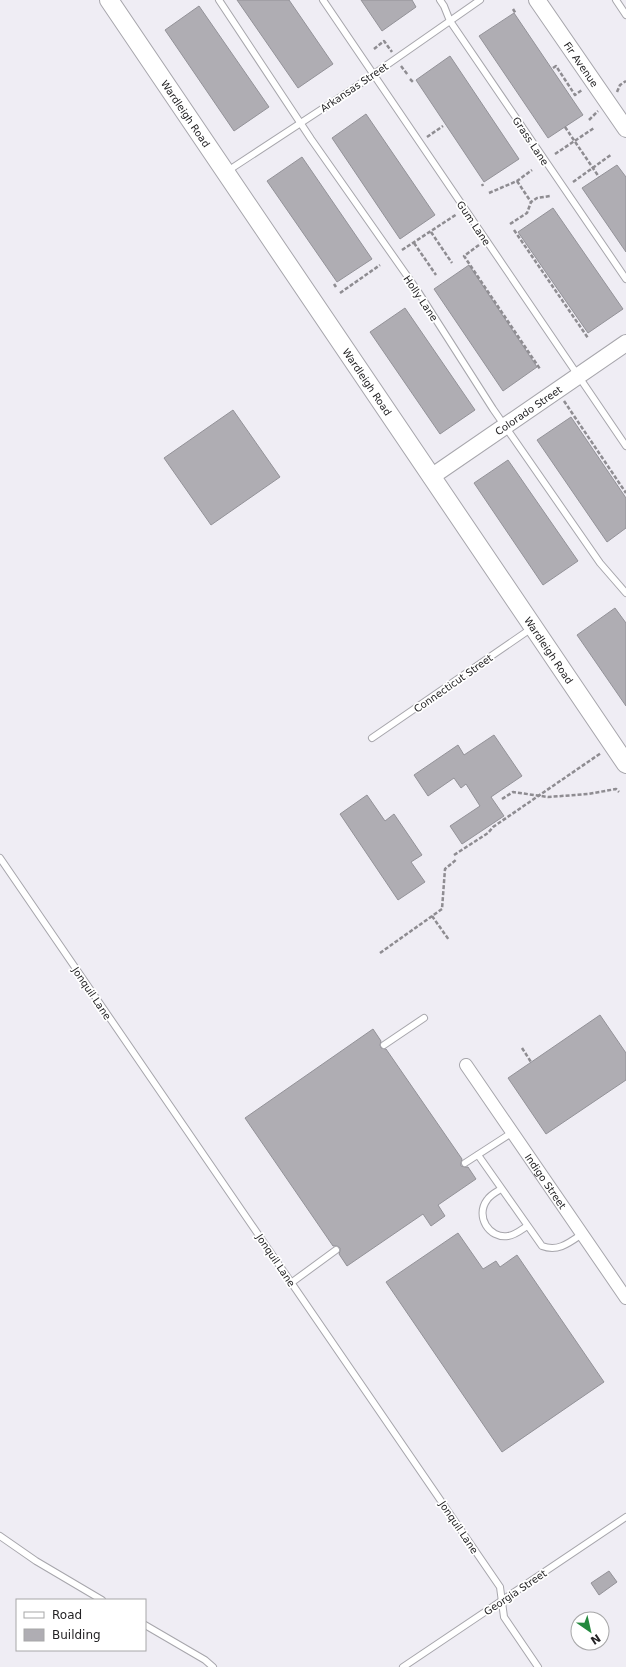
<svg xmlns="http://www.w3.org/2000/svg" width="626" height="1667" font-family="'DejaVu Sans',sans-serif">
	<rect width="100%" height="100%" fill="#efedf4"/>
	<g fill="#afadb3" stroke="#939298">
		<polygon points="237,0 289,0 333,64 298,88"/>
		<polygon points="361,0 412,0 416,7 382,31"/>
		<polygon points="199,6 269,107 234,131 165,30"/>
		<polygon points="514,13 583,115 548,138 479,36"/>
		<polygon points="450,56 519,159 484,182 416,80"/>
		<polygon points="366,114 435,215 400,239 332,138"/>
		<polygon points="302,157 372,259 337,282 267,181"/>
		<polygon points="617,165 626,177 626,252 582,188"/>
		<polygon points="553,208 623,309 588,333 518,232"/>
		<polygon points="469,265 537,367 503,391 434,289"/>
		<polygon points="405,308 475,410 440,434 370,332"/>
		<polygon points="233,410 280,477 211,525 164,458"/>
		<polygon points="571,417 626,498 626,528 607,542 537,440"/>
		<polygon points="508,460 578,561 543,585 474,483"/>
		<polygon points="615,608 626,623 626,706 577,635"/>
		<polygon points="494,735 522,776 491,797 504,816 462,844 450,826 480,806 466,784 461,788 454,778 428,796 414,775 458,745 464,755"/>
		<polygon points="367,795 385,821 394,814 422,855 411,862 425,882 398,900 340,814"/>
		<polygon points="600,1015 626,1053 626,1080 546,1134 508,1078"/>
		<polygon points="373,1029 381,1041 380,1045 381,1048 386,1049 462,1159 461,1163 461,1166 465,1167 468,1167 476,1179 438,1205 445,1216 431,1226 423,1214 347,1266 339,1254 340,1251 340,1248 337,1246 333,1246 245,1118"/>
		<polygon points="458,1233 483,1269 496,1261 500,1267 517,1255 604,1382 502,1452 386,1282"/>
		<polygon points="609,1571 617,1582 599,1595 591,1583"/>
	</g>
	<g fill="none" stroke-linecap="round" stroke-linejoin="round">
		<g stroke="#a7a6ac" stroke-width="8">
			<g id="service">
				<polyline points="219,0 311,139 417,290 493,409 600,563 626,593"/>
				<polyline points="323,0 626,446"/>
				<polyline points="440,0 444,6 450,21 626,279"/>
				<polyline points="616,0 626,15"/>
				<polyline points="226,172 351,90 480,0"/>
				<polyline points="372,738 532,628"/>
				<polyline points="0,858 500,1587 504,1617 538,1667"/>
				<polyline points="384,1045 424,1018"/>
				<path d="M478 1155 542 1246C558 1252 569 1243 582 1234"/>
				<polyline points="465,1163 513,1132"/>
				<path d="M501 1189C496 1192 490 1195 487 1200 475 1216 489 1239 508 1236 515 1235 521 1230 527 1226"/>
				<polyline points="291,1283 336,1250"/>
				<polyline points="0,1536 36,1561 102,1600"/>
				<polyline points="145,1625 205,1660 213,1667"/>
				<polyline points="403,1667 626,1517"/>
			</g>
		</g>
		<g stroke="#a7a6ac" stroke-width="14">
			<g id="minor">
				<path id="s1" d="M466 1065 626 1298"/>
			</g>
		</g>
		<g stroke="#a7a6ac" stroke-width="18">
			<g id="tertiary">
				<path id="s2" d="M537 0 626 129"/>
				<path id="s3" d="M431 477 626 343"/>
			</g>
		</g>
		<g stroke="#a7a6ac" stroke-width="20">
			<g id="secondary">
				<path id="s4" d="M109 0 626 764"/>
			</g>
		</g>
		<g stroke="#8e8c91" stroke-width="2.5" stroke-dasharray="4 2" stroke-linecap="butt">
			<polyline points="513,9 516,14"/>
			<polyline points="374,49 384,41 392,52"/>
			<polyline points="401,66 408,75"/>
			<polyline points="553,68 556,66 575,95 582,90"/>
			<polyline points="410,79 413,82"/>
			<polyline points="617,92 620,85 626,81"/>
			<polyline points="589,120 598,111"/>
			<polyline points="565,127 599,177"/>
			<polyline points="427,137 443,126"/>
			<polyline points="555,154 594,128"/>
			<polyline points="517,181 531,202"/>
			<polyline points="573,182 612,154"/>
			<polyline points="482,184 483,186"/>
			<polyline points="489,193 517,181 532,170"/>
			<polyline points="510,224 527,213 531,202 537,198 550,196"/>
			<polyline points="514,230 588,338"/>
			<polyline points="431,232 452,263"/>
			<polyline points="414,243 436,275"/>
			<polyline points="479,245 464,256 540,369"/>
			<polyline points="402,250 457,214"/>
			<polyline points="334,284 336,287"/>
			<polyline points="340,293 380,265"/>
			<polyline points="564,401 626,493"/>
			<polyline points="502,799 513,792 548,797 588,794 616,789 619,792"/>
			<polyline points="454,855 488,833 493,827 601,753"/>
			<polyline points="432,916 449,940"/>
			<polyline points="380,953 442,909 445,869 457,859"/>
			<polyline points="522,1048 531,1062"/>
		</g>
		<use href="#service" stroke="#fff" stroke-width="6"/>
		<use href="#minor" stroke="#fff" stroke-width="12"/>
		<use href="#tertiary" stroke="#fff" stroke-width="16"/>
		<use href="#secondary" stroke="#fff" stroke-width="18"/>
	</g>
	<g text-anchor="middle" stroke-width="3.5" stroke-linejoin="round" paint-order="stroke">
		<g font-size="10" fill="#242325" stroke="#fff">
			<text dy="4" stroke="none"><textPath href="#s2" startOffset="78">Fir Avenue</textPath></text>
			<text transform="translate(354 87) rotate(-34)" y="4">Arkansas Street</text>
			<text dy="4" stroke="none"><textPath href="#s4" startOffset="137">Wardleigh Road</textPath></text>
			<text transform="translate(531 141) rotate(56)" y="4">Grass Lane</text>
			<text transform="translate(474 223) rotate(56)" y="4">Gum Lane</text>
			<text transform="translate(421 298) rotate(56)" y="4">Holly Lane</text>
			<text dy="4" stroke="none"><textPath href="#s4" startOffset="461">Wardleigh Road</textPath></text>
			<text dy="4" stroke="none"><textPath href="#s3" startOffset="118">Colorado Street</textPath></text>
			<text dy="4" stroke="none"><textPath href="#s4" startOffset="785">Wardleigh Road</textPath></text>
			<text transform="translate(453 683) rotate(-35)" y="4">Connecticut Street</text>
			<text transform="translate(92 993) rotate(56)" y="4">Jonquil Lane</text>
			<text dy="4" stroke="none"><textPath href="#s1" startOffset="141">Indigo Street</textPath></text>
			<text transform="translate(276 1260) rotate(56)" y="4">Jonquil Lane</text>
			<text transform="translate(459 1527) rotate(56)" y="4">Jonquil Lane</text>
			<text transform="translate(515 1592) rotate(-34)" y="4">Georgia Street</text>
		</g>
	</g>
	<rect x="16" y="1599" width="130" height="52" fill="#ffffff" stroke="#a7a7a8"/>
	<rect x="24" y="1612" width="20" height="6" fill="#ffffff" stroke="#a7a7a8"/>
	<text x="52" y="1619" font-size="12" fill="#242325">Road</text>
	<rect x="24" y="1629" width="20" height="12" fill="#afadb3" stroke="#a7a7a8"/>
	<text x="52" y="1639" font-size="12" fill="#242325">Building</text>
	<g transform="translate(590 1631) rotate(146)"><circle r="19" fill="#ffffff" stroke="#a7a7a8"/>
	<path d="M0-3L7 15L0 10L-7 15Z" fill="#24893e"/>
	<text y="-6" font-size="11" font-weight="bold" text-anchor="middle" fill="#242325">N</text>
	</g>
</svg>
